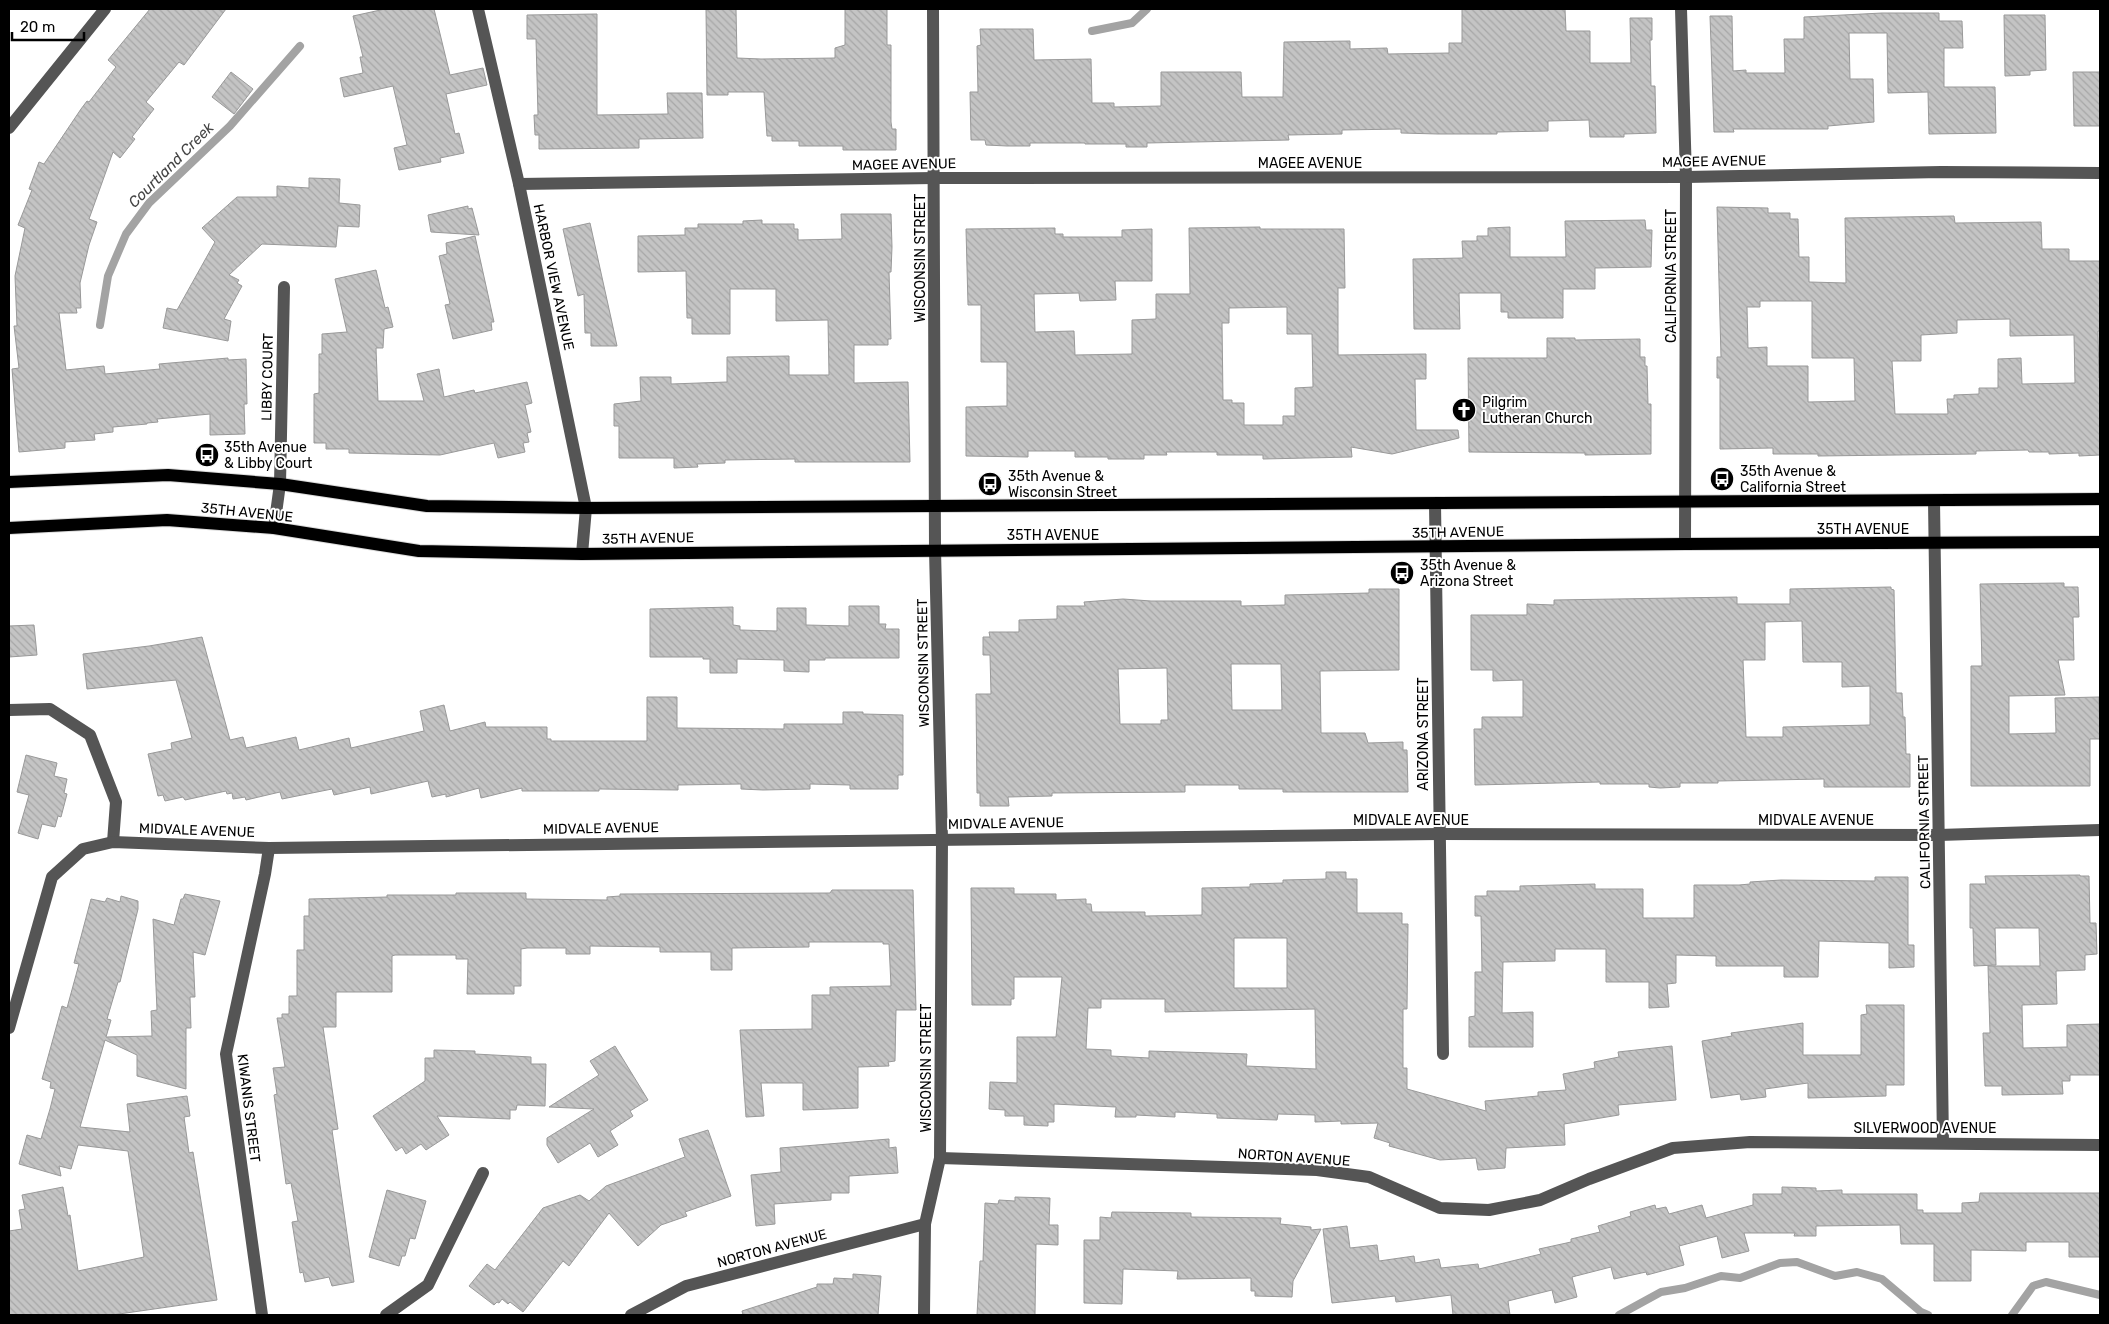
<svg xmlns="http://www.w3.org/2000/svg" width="2109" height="1324" font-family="Rubik,sans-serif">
	<defs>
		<pattern id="building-back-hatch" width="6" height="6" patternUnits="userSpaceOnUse" patternTransform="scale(1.25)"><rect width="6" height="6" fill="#c4c4c4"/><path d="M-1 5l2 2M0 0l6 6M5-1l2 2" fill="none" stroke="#a7a7a7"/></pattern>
	</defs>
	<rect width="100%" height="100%" fill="#fff"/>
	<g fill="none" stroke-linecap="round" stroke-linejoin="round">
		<g stroke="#a3a3a3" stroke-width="8">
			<polyline points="1092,31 1132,23 1147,9"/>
			<polyline points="100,325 108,276 126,234 149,203 230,126 300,46"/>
			<polyline points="1619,1315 1661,1292 1685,1288 1721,1276 1740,1278 1780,1263 1797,1262 1835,1276 1857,1272 1882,1279 1921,1312 1928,1315"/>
			<polyline points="2012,1315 2033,1286 2046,1282 2100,1295"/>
		</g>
	</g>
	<g fill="url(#building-back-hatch)" stroke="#999" fill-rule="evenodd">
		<polygon points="150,9 226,9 184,65 179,62 146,102 154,109 132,137 135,139 120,158 113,152 89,219 97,222 89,245 80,283 81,308 76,308 77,313 59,313 66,370 104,366 105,374 160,369 159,364 228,358 228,360 246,359 247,404 244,404 245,434 210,435 210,414 157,419 158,422 147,423 147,424 113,427 113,432 94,434 95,440 65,442 65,448 19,452 12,369 19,368 14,326 17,326 15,276 25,228 18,225 32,190 29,189 39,162 44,164 81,109 87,101 89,102 116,67 108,60"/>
		<polygon points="385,9 434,9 450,75 483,68 487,85 446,94 455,134 459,133 464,153 440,158 441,162 399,170 394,148 407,145 393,86 344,97 340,78 363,73 360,57 363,57 353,16"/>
		<polygon points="706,9 736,9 737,58 761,59 835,58 835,48 845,45 845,9 887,9 887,45 891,45 891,122 892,129 896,129 896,150 843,150 843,146 799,146 799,141 772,141 772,136 767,136 764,92 728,92 728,95 707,95"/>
		<polygon points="1462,9 1565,9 1566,31 1590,31 1590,63 1631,63 1630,18 1652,18 1652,40 1650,40 1651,86 1655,86 1656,133 1624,134 1624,137 1590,137 1589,120 1548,121 1548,131 1497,132 1497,134 1438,134 1401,133 1401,129 1342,130 1342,134 1288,135 1289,140 1147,143 1147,147 1126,147 1126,144 1085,144 1085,143 1030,143 1030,146 1007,146 986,145 985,140 971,140 970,92 978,92 977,46 981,45 980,29 1033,29 1034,60 1091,59 1092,103 1114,103 1114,107 1161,106 1161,72 1241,72 1242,97 1283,97 1284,42 1350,41 1350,49 1387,48 1388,54 1449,53 1449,43 1462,43"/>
		<polygon points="1882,13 1939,13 1939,21 1962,21 1963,48 1944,48 1944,87 1995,87 1996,133 1929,134 1928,92 1888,93 1887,33 1849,33 1850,79 1873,79 1874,122 1828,126 1828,129 1733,129 1734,132 1714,132 1710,16 1732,16 1733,71 1746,70 1746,73 1785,73 1784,39 1804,39 1804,17"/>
		<polygon points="597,14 597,115 668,114 667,93 702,93 703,138 639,139 639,148 539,149 539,135 535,135 534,115 538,115 536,39 527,39 527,15"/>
		<polygon points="2004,15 2045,15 2046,70 2030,71 2030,75 2005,76"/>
		<polygon points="231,72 253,89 234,114 212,97"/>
		<polygon points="2073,72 2100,72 2100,126 2074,126"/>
		<polygon points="309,178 340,179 339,203 360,205 359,227 338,226 336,247 262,244 229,275 239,280 237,283 242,286 224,319 231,321 228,341 163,328 167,308 177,310 215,242 202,228 237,197 277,197 277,186 309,188"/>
		<polygon points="468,206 468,209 472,208 479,235 431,232 428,215"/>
		<path d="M1717 207 1768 208V213H1790V219H1798L1799 257H1809V282L1846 283 1845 218 1954 216 1955 223 2041 222 2042 249H2069V261H2100V331H2098L2099 378H2100V455L2079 456V453L2049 454V452H2029L2028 450 1976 451V454L1818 456V454H1773V448L1720 449V378H1717V357H1721ZM1760 301H1812V358H1854L1855 401 1808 402V366H1767V347L1748 348 1747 307H1760ZM2010 319V336L2074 335 2075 383 2022 384 2021 358 1998 359V388H1979V394L1954 395V399H1947L1948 414H1895L1892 361H1921V335L1957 333V320Z"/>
		<polygon points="841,214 891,214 892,247 891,272 889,272 891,339 888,339 888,345 854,345 854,383 908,382 910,462 795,462 795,459 725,460 725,463 697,464 698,467 674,468 674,458 619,458 619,426 614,426 614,404 641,401 640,377 671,377 671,384 727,382 727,357 789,356 789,375 829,375 828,320 776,321 776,289 730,289 730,334 692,334 692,318 687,318 686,271 638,272 638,236 685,235 685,228 698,228 698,224 743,224 743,221 762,220 762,224 794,224 794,229 798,229 798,240 842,239"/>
		<polygon points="1645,220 1646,230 1652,230 1651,267 1595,268 1595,289 1563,289 1563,318 1508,318 1508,312 1501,312 1501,293 1459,293 1460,329 1414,329 1413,259 1463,258 1462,241 1477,241 1477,236 1488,236 1488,228 1510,227 1510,257 1566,257 1565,221"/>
		<polygon points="590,223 611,318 617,346 591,346 591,333 585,333 584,294 578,296 563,229"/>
		<path d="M1260 227V229H1344L1345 288H1338V355L1426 354V379H1415L1416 430H1458L1459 438 1392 454 1351 447 1352 457 1263 459V455H1217V452H1166L1167 455H1144V459H1108V457H1075V451H1028V457L966 456V407L1007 406V362H981V305H968L966 229 1055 228V234H1063V237H1122V230L1152 229V281H1115L1116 300 1080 301 1079 293 1034 294 1035 332 1074 331 1075 355 1132 354V320L1156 319V294H1190L1189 228ZM1287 307V334H1312L1313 387 1295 388V416H1283V425H1244V403H1232V400H1223L1222 323H1229V308Z"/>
		<polygon points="475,236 494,322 491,322 492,330 453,339 445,305 450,304 439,256 447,254 446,243"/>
		<polygon points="376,270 385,308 388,307 393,327 384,329 383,348 376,348 378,401 424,401 417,374 439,369 444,397 474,390 475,393 527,382 532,403 525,405 531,432 527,433 529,442 523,443 525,452 498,458 494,443 440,455 349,453 349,449 326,449 326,443 314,443 314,394 319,393 319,354 322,354 322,334 347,332 335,279"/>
		<polygon points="1547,338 1575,338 1575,340 1640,339 1640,357 1645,357 1645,366 1647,366 1648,404 1651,404 1651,454 1585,455 1585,453 1469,452 1468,358 1547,358"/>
		<polygon points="2064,583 2064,587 2078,587 2079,617 2073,617 2074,660 2058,660 2065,695 2009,696 2009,734 2056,733 2055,698 2099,697 2100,739 2090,739 2090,786 1971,786 1971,666 1982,666 1980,584"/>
		<path d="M1891 587V589L1894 590 1896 693H1902L1903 717H1905L1906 754H1910V787H1824V779L1718 781V783H1680V787L1660 788 1649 787V784H1600V782L1475 785 1474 729H1482V717H1523V680L1493 681V670H1471V615H1527V604L1554 605V600L1737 597V604H1790V589ZM1802 621 1803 662H1842V687L1870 686V725L1783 727V737H1746L1743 660H1765V622Z"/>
		<path d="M1369 589H1399V670L1320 671 1321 733H1365L1368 743 1403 742V750H1407L1408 792H1283V789H1239V785H1185V792L1052 793V796L1008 797 1009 806H980V793H977L976 694H991L990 655H983V637H990L989 632H1019V620L1057 619V606H1085L1084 602 1123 599 1151 601H1241V606L1285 605V595L1369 593ZM1231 664H1281L1282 710H1232ZM1167 668 1168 720H1161V724H1120L1118 669Z"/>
		<polygon points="849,606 879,606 879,624 886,624 885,629 899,629 899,658 825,658 825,660 809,660 809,672 784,671 784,660 737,659 737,673 710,673 710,659 703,659 703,657 650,657 650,609 733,607 733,625 740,626 740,630 777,631 777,608 806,608 806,625 849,626"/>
		<polygon points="34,625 37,655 9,657 9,626"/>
		<polygon points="202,637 230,740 243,737 246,748 296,737 299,750 349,738 351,748 424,731 420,711 444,705 450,731 485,722 486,727 547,727 547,739 551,739 551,741 647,741 647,697 677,697 677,728 784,729 784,724 843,724 843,712 863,712 863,714 903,715 903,775 898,775 898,789 850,789 850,785 810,784 810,789 763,790 741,789 741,784 678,785 678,790 599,789 599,791 522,791 522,788 481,798 479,788 446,797 446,794 432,797 428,781 371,794 370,787 334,795 332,789 282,799 280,792 246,800 245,797 233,799 232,793 227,794 226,791 185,800 183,797 165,801 163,795 158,796 148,754 172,749 171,743 192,738 176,680 87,689 83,654 149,646"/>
		<polygon points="26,755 57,763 54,776 67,779 64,793 67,794 61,817 58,816 55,827 42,824 38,839 18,833 29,795 17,792"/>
		<path d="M1326 872H1346V879H1357V913H1402V924H1408L1407 1009H1403V1068H1407V1089L1486 1111 1485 1101 1538 1096V1092L1566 1090 1563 1074 1595 1068 1594 1062 1619 1057 1618 1052 1672 1046 1676 1100 1618 1105 1619 1115 1564 1124 1565 1145 1506 1148 1505 1168 1478 1170 1476 1158 1440 1160 1389 1146 1390 1143 1374 1138 1378 1123 1341 1124V1121L1315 1122V1115L1278 1114 1277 1120 1217 1118V1114L1175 1112V1117L1136 1115V1117H1115L1116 1107 1054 1104V1122H1048V1126L1024 1125V1116H1005V1110L989 1109 990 1082 1017 1083V1037H1056L1062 977H1014V999H1011V1005H972L971 888H1014V894H1056V900L1086 899V904H1091L1092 912H1145V916L1202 915V888L1250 887V884L1283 883V880L1326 879ZM1234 938H1287V988H1234ZM1101 999H1165V1012L1315 1009 1316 1069 1246 1066 1247 1054 1149 1051V1058L1111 1056V1050L1086 1049 1088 1008H1101Z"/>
		<polygon points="2080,875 2080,876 2089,876 2090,923 2096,923 2097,954 2085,955 2085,970 2056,971 2057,1004 2022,1005 2023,1048 2067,1047 2067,1025 2100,1024 2100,1075 2070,1075 2070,1081 2062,1081 2063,1094 2002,1095 2002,1086 1985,1086 1983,1033 1990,1033 1988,966 2040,966 2039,928 1995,928 1996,965 1974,966 1973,928 1970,928 1970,884 1986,884 1985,876"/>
		<polygon points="1875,877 1908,877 1908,945 1914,945 1914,967 1889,968 1889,943 1819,941 1818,977 1784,977 1784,966 1716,966 1716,956 1676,955 1676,983 1667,984 1669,1007 1649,1008 1649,982 1606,982 1606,949 1555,949 1555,961 1503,962 1502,1013 1533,1012 1533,1047 1469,1047 1469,1017 1475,1016 1475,972 1482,972 1481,916 1475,916 1475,896 1487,896 1487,891 1520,891 1520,886 1595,884 1595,889 1643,889 1643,918 1694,918 1694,885 1739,885 1750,884 1750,882 1781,880 1875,881"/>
		<polygon points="832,890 913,890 916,1010 896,1010 895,1061 888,1062 889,1066 858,1067 858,1108 803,1110 803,1083 761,1083 764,1116 746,1117 740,1030 812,1029 812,995 830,995 830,987 891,986 889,944 883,944 883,942 809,942 809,947 732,948 732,970 711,970 711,952 660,952 660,947 590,946 590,954 566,954 566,948 527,948 521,949 521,986 514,986 514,994 467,994 468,959 456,959 456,955 395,955 392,956 392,992 336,992 336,1027 323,1027 338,1129 332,1130 354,1282 332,1286 329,1277 305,1282 303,1272 300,1273 292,1222 298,1221 291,1183 286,1184 274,1095 277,1094 273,1068 285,1067 277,1018 282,1018 282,1014 289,1014 289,996 297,996 297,950 304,950 304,916 309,916 309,899 387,897 387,895 456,895 456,893 526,893 526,899 607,900 607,897 620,896 620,894 830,893"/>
		<polygon points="185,894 220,901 205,955 193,952 195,997 190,997 191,1028 186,1028 186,1089 137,1076 137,1055 105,1040 80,1127 130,1132 127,1104 187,1096 190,1116 184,1117 189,1153 193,1152 217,1300 112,1315 9,1315 9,1231 22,1229 19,1210 25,1209 22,1195 63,1187 68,1216 70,1215 78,1271 144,1257 128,1151 78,1145 71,1169 59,1166 61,1176 19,1164 27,1135 41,1139 50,1109 55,1089 50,1088 51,1082 42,1079 62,1006 67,1008 79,964 74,963 91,899 105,902 107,898 120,902 121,896 138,901 138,909 120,982 118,982 107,1019 111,1020 106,1037 152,1036 151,1011 157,1010 153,919 174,925 181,899 183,899"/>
		<polygon points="1866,1005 1904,1005 1904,1085 1886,1085 1886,1096 1808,1098 1808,1083 1765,1089 1766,1097 1741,1100 1740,1094 1711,1098 1702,1041 1732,1036 1731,1033 1803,1023 1803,1055 1861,1055 1861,1015 1867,1014"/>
		<polygon points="615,1046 648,1100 630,1111 633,1116 610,1131 618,1145 598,1157 590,1143 558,1163 547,1145 547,1138 594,1109 549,1107 599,1075 590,1061"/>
		<polygon points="434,1050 475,1051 475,1054 531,1057 531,1064 546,1064 545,1106 517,1105 516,1110 510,1110 510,1119 437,1116 449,1135 426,1150 421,1144 406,1154 402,1147 396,1151 373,1116 425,1081 425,1058 434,1058"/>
		<polygon points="708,1130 731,1196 685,1212 687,1216 661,1225 638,1246 609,1213 569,1266 563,1261 523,1312 510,1302 508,1304 502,1299 499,1303 497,1302 494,1305 469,1286 487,1264 495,1270 543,1208 580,1195 589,1201 606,1186 685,1157 679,1139"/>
		<polygon points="889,1139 889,1148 896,1147 898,1173 849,1176 849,1193 831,1193 831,1200 774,1204 775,1224 756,1226 751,1175 781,1172 780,1148"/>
		<polygon points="1782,1187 1816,1188 1816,1191 1842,1190 1842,1194 1917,1194 1917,1210 1923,1210 1923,1213 1962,1213 1962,1203 1979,1202 1980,1193 2100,1193 2100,1257 2069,1257 2069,1242 2026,1242 2026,1251 1971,1250 1971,1281 1934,1281 1934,1244 1901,1244 1900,1225 1816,1226 1816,1236 1794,1236 1795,1233 1744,1233 1749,1251 1722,1258 1717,1236 1679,1246 1684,1265 1647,1275 1646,1272 1614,1279 1611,1267 1572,1277 1577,1297 1555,1303 1552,1290 1508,1301 1510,1315 1453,1315 1451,1295 1396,1302 1395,1296 1332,1303 1323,1229 1347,1226 1350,1248 1377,1245 1379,1261 1414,1256 1415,1263 1439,1259 1441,1268 1478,1264 1479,1269 1541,1254 1539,1249 1571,1242 1571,1239 1600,1232 1598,1226 1631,1216 1630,1212 1655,1205 1656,1209 1666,1207 1669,1214 1702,1205 1706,1218 1753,1205 1753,1194 1782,1194"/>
		<polygon points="387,1190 426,1201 415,1239 410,1238 405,1256 402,1256 399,1266 369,1257"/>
		<polygon points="1015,1197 1050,1198 1049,1225 1058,1225 1058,1245 1036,1244 1035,1315 977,1315 980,1261 983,1261 985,1203 998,1204 999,1200 1015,1201"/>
		<polygon points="1112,1212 1191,1213 1191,1217 1281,1218 1280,1224 1311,1227 1311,1230 1321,1229 1293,1281 1292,1297 1255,1296 1255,1291 1251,1291 1251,1278 1177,1279 1178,1271 1123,1269 1122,1304 1084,1303 1084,1240 1100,1240 1100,1217 1111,1218"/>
		<polygon points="853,1274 881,1276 878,1315 743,1315 742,1311 817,1287 817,1284 833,1284 834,1278 853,1279"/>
	</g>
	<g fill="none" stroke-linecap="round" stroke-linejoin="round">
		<g stroke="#dbdbdb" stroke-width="14">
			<g id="major">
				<polyline points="9,482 168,475 280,484 427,506 586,508 2100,499"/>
				<polyline points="9,528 167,520 274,528 419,551 582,554 1685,544 2100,542"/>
			</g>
		</g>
		<g stroke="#555" stroke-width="12">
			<polyline points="478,9 519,184 586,508 582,554"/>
			<polyline points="1681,9 1686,177 1685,544"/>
			<polyline points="9,128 105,9"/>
			<polyline points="519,184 934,178 1686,177 1941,172 2100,173"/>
			<polyline points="1934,501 1943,1143"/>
			<polyline points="1435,504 1443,1054"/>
			<polyline points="274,528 280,484 284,287"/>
			<polyline points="9,710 50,709 90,735 116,802 113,842"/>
			<polyline points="9,1028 52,877 83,849 113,842 269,848 1439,834 1939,835 2100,830"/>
			<polyline points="940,1158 1317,1170 1369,1177 1440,1208 1489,1210 1540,1200 1589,1179 1673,1148 1750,1142 2100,1145"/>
			<polyline points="262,1315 226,1054 265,874 269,848"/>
			<polyline points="386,1315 428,1285 483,1173"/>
			<polyline points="631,1315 686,1286 925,1224"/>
			<polyline points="924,1315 925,1224 940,1158 942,839 935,550 933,9"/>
		</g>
		<use href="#major" stroke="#000" stroke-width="12"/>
	</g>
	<defs>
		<g id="church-disc" transform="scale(1.25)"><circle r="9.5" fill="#000" stroke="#fff"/><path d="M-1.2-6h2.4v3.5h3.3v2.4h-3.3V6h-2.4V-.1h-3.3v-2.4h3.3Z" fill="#fff"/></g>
		<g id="bus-disc" transform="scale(1.25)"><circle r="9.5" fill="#000" stroke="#fff"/><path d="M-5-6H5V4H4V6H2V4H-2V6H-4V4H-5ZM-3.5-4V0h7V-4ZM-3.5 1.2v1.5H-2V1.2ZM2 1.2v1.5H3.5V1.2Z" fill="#fff"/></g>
	</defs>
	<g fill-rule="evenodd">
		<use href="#church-disc" x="1464" y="410"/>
		<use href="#bus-disc" x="207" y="455"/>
		<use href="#bus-disc" x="1722" y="479"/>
		<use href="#bus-disc" x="990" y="484"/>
		<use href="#bus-disc" x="1402" y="573"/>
	</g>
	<g text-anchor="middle" stroke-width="4" stroke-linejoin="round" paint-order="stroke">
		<g font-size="14" fill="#000" stroke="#fff">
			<text transform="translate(1714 161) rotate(-1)" y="5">MAGEE AVENUE</text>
			<text x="1310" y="168">MAGEE AVENUE</text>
			<text transform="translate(904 164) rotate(-1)" y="5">MAGEE AVENUE</text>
			<text transform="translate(920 258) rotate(-90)" y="5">WISCONSIN STREET</text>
			<text transform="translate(1671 276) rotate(-90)" y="5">CALIFORNIA STREET</text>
			<text transform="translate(554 277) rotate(78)" y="5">HARBOR VIEW AVENUE</text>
			<text transform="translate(267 377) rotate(-89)" y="5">LIBBY COURT</text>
			<text transform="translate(247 512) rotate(6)" y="5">35TH AVENUE</text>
			<text x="1863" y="534">35TH AVENUE</text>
			<text transform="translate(1458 532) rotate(-1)" y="5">35TH AVENUE</text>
			<text x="1053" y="540">35TH AVENUE</text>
			<text transform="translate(648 538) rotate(-1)" y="5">35TH AVENUE</text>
			<text transform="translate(923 663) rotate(-91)" y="5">WISCONSIN STREET</text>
			<text transform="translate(1423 734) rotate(-90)" y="5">ARIZONA STREET</text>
			<text x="1411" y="825">MIDVALE AVENUE</text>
			<text x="1816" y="825">MIDVALE AVENUE</text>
			<text transform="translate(1924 822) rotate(-91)" y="5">CALIFORNIA STREET</text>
			<text transform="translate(1006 823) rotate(-1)" y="5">MIDVALE AVENUE</text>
			<text transform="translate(601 828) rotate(-1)" y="5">MIDVALE AVENUE</text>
			<text transform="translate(197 830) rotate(2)" y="5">MIDVALE AVENUE</text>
			<text transform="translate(926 1068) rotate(-90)" y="5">WISCONSIN STREET</text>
			<text transform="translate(249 1108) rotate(83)" y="5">KIWANIS STREET</text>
			<text x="1925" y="1133">SILVERWOOD AVENUE</text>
			<text transform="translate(1294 1157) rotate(4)" y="5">NORTON AVENUE</text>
			<text transform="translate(772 1248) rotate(-15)" y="5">NORTON AVENUE</text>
		</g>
		<g font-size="14" fill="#000" stroke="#fff" text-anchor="start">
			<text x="1482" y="407">Pilgrim<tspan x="1482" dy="16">Lutheran Church</tspan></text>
			<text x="224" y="452">35th Avenue<tspan x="224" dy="16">&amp; Libby Court</tspan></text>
			<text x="1740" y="476">35th Avenue &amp;<tspan x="1740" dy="16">California Street</tspan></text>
			<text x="1008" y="481">35th Avenue &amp;<tspan x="1008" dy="16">Wisconsin Street</tspan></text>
			<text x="1420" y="570">35th Avenue &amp;<tspan x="1420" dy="16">Arizona Street</tspan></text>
		</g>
		<g font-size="15" font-style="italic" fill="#444" stroke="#fff">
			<text transform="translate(171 165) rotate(-45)" y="5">Courtland Creek</text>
		</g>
	</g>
	<rect width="2109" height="1324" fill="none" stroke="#000000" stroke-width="20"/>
	<path d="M12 32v8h72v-8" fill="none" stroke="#000000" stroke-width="2.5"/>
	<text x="20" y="32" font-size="15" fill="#000000" stroke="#ffffff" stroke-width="4" paint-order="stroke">20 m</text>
</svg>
